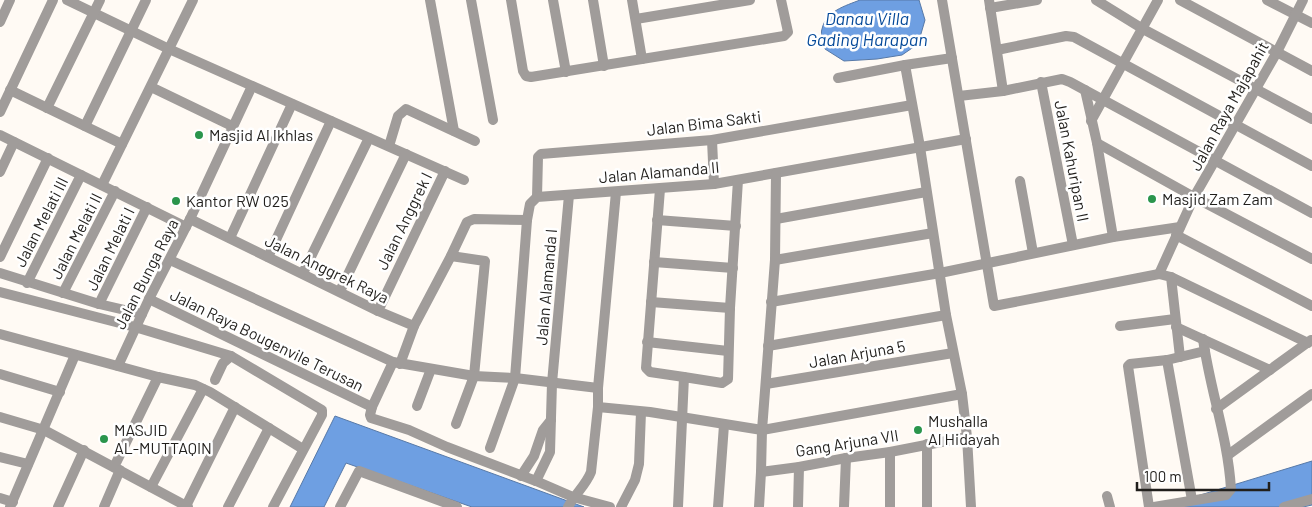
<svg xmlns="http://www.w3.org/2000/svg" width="1312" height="507" font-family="Barlow,sans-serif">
	<rect width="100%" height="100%" fill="#fffaf4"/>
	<g fill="#6e9fe2" stroke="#5779a7">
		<path d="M860 0H919L925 20 918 44 902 55 877 59 844 61 825 49C824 43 820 34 822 29 826 11 845 6 860 0Z"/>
		<polygon points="335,416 584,507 472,507 346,463 324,507 290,507"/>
		<polygon points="1312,461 1312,505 1303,507 1161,507"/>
	</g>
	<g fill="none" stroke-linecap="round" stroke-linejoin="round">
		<g stroke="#a09c9a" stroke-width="10">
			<polyline points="67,0 169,49 464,180"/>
			<polyline points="430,0 454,131"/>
			<polyline points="471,0 493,120"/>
			<polyline points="511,0 523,71 526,76 531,77 784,36 788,32 781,0"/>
			<polyline points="553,0 566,72"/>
			<polyline points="593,0 604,66"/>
			<polyline points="632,0 642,59"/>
			<polyline points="942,0 994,306 1159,274"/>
			<polyline points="989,0 1003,91"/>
			<polyline points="1096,0 1143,29 1312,119"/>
			<polyline points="1180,0 1312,71"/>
			<polyline points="1267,0 1312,23"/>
			<polyline points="990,8 1037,0"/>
			<polyline points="636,19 750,0"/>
			<polyline points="0,22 10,0"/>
			<polyline points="997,50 1066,36 1074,37 1312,166"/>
			<polyline points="952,58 905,65 920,147 946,315 962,394 967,437 971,507"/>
			<polyline points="838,78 905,65"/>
			<polyline points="1041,82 1073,245"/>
			<polyline points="151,87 232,126"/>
			<polyline points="10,90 122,144"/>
			<polyline points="1085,90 1097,143 1113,237"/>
			<polyline points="959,96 1003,91 1062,79 1070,82 1312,213"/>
			<polyline points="47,108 100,0"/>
			<polyline points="0,112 53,0"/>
			<polyline points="1091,121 1158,0"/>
			<polyline points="85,126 146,0"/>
			<polyline points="0,135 186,227"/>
			<polyline points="712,140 714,184"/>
			<polyline points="1097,143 1194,197 1312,259"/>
			<polyline points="389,146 398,116 406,109 475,141"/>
			<polyline points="0,172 14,142"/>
			<polyline points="1020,181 1033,253"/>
			<polyline points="102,185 193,0"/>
			<polyline points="660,189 646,368 650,372 684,377"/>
			<polyline points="537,197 538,157 541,154 712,140 912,105"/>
			<polyline points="190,219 378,311 414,326 400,364"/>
			<polyline points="776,219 926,192"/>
			<polyline points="657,220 736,226"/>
			<polyline points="1176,235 1312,306"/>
			<polyline points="230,238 292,104"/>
			<polyline points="451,256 485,261 474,376 456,424"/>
			<polyline points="0,257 48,158"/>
			<polyline points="268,257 331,121"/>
			<polyline points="170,260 393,362 474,376 515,378 598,388"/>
			<polyline points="775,260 933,233"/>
			<polyline points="654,262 733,268"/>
			<polyline points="0,273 99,304 142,314"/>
			<polyline points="303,273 369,138"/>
			<polyline points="1171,277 1308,343"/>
			<polyline points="27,283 81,175"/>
			<polyline points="340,291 406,154"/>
			<polyline points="0,292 135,327 231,356 322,410 322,415 273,507"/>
			<polyline points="63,293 115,191"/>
			<polyline points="149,299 372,407"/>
			<polyline points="651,302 730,308"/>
			<polyline points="771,302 940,273 1113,237 1180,227"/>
			<polyline points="99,304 147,207"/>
			<polyline points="378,311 445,171"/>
			<polyline points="414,326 451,256 467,222 474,219 527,220"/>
			<polyline points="1120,326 1175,319"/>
			<polyline points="1176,327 1270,370"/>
			<polyline points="0,334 158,377 195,385 210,392 303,449"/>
			<polyline points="647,342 728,351"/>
			<polyline points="768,346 946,315"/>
			<polyline points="1180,357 1171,277 1159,274 1194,197 1277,52 1303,0"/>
			<polyline points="1167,360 1192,500"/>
			<polyline points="393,362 372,407 370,415 371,418 409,430 447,447 536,481 573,497 610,507"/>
			<polyline points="118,366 149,299 190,219 252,86"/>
			<polyline points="0,374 60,392"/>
			<polyline points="215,380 223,363 231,356"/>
			<polyline points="766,384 953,353"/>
			<polyline points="417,406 431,369"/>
			<polyline points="598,407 650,412 762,430 962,394"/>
			<polyline points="1216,409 1311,340"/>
			<polyline points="0,417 44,430 188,507"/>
			<polyline points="927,444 927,507"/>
			<polyline points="490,448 515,378 527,220 530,204 537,197 714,184 966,139"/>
			<polyline points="1228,455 1312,394"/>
			<polyline points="0,457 28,464"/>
			<polyline points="114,467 158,377"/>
			<polyline points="761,472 799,467 846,458 890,452 967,437"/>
			<polyline points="521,476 534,456 543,430 551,420"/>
			<polyline points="536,481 550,452 552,383 569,195"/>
			<polyline points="151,487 203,389"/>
			<polyline points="1107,496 1110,507"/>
			<polyline points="0,498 13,502"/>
			<polyline points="186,506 235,407"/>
			<polyline points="10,507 75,355"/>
			<polyline points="58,507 84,450"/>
			<polyline points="104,507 120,470"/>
			<polyline points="228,507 269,428"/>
			<polyline points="340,507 359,471 457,507"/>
			<path d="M568 507C575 494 586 485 591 472L598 407V388L616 192"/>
			<polyline points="621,507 635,480 639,464 641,412"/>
			<polyline points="678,507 684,377 722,383 728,379 730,308 738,180"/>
			<polyline points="718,507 724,425"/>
			<polyline points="759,507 761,472 762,430 775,260 776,173"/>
			<polyline points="798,507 799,467"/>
			<polyline points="844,507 846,458"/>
			<polyline points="890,507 890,452"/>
			<polyline points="1149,507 1128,366 1130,364 1167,360 1205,351"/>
			<path d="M1154 507 1226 495 1231 489C1228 438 1210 390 1203 339"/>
			<polyline points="1284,507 1312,499"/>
		</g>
	</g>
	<g fill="#2b954c" stroke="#fff" stroke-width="2">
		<circle cx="199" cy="135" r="5"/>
		<circle cx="1152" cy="199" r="5"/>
		<circle cx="176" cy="201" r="5"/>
		<circle cx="918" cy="430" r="5"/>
		<circle cx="104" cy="439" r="5"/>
	</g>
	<g text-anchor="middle" stroke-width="5" stroke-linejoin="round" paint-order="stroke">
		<g font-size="16" fill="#211f1c" stroke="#fff">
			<text transform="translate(1229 106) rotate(-61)" y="6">Jalan Raya Majapahit</text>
			<text transform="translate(704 123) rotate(-7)" y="6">Jalan Bima Sakti</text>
			<text transform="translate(1072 161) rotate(79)" y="6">Jalan Kahuripan II</text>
			<text transform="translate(659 172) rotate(-5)" y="6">Jalan Alamanda II</text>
			<text transform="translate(404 221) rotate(-64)" y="6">Jalan Anggrek I</text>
			<text transform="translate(41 222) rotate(-63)" y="6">Jalan Melati III</text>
			<text transform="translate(76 236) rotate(-63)" y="6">Jalan Melati II</text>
			<text transform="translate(110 249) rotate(-64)" y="6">Jalan Melati I</text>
			<text transform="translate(327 269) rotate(26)" y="6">Jalan Anggrek Raya</text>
			<text transform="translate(146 274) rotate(-63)" y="6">Jalan Bunga Raya</text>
			<text transform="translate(546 287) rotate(-85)" y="6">Jalan Alamanda I</text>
			<text transform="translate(267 340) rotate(26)" y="6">Jalan Raya Bougenvile Terusan</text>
			<text transform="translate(857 354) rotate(-10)" y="6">Jalan Arjuna 5</text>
			<text transform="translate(847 443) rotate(-9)" y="6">Gang Arjuna VII</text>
		</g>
		<g font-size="16" fill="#211f1c" stroke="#fff" text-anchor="start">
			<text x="209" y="141">Masjid Al Ikhlas</text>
			<text x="1162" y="205">Masjid Zam Zam</text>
			<text x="186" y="207">Kantor RW 025</text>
			<text x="928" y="427">Mushalla<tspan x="928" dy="18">Al Hidayah</tspan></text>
			<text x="114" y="436">MASJID<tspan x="114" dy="18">AL-MUTTAQIN</tspan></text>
		</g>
		<g font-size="18" font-style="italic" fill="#064a99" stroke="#fff">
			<text x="867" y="25">Danau Villa<tspan x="867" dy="21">Gading Harapan</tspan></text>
		</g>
	</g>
	<path d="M1137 482v8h132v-8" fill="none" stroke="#211f1c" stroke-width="2.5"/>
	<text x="1144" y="482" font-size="15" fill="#211f1c" stroke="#ffffff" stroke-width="4" paint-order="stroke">100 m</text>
</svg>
